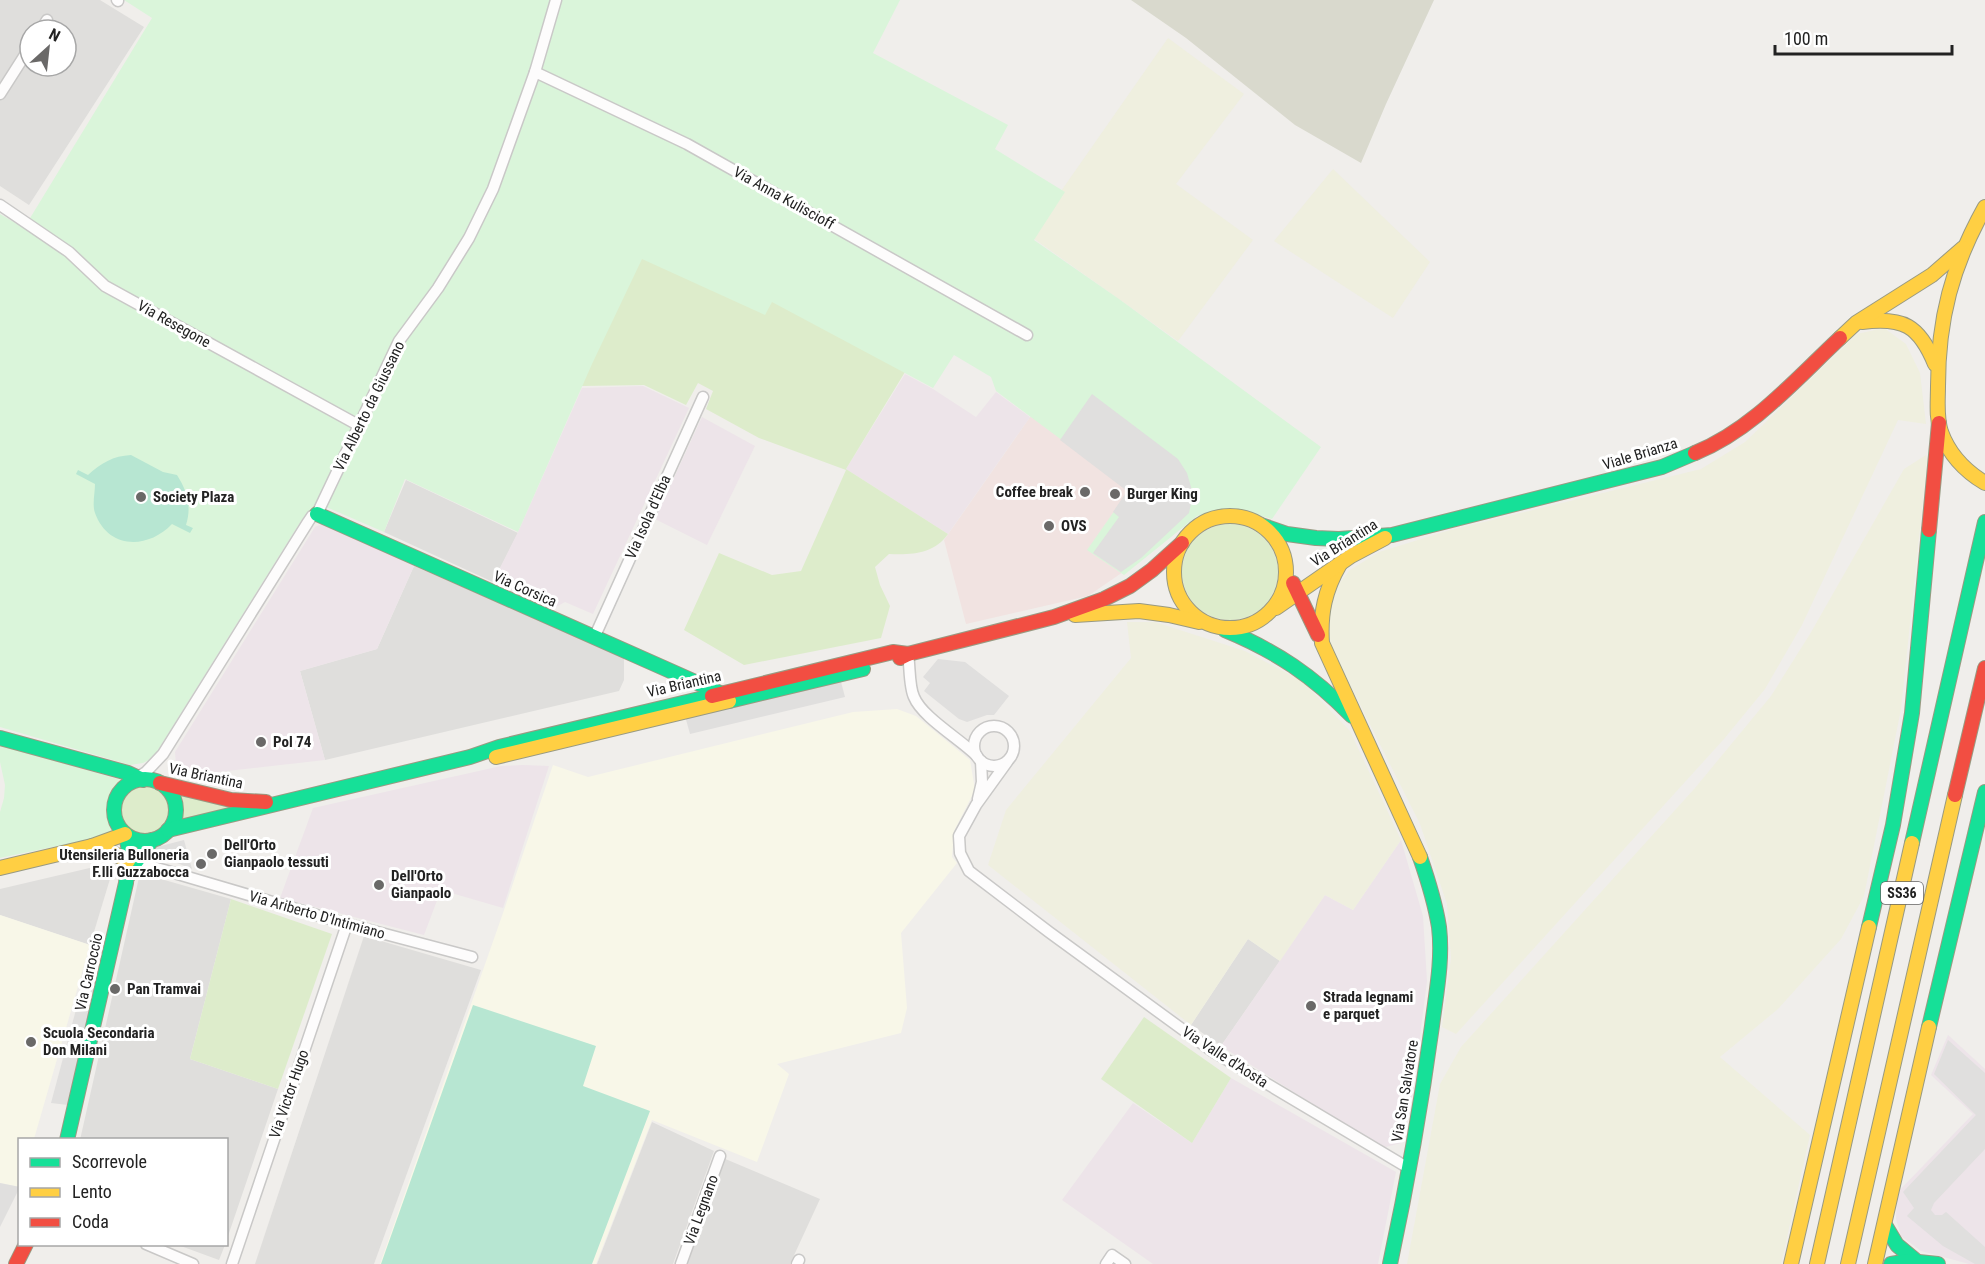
<svg xmlns="http://www.w3.org/2000/svg" width="1985" height="1264" font-family="'Roboto Condensed',sans-serif">
	<rect width="100%" height="100%" fill="#f0eeeb"/>
	<g fill="#dfdedc" fill-rule="evenodd">
		<path d="M0 0H100L144 27 29 205 0 186ZM30 30H66V66H30Z"/>
		<polygon points="406,480 518,533 493,582 384,532"/>
		<polygon points="414,566 624,658 624,680 619,691 325,760 300,671 377,649"/>
		<polygon points="111,863 113,869 90,945 0,915 0,889"/>
		<polygon points="140,873 231,899 190,1059 278,1089 227,1239 226,1140 80,1140"/>
		<polygon points="364,936 481,970 374,1264 255,1264"/>
		<polygon points="1248,939 1280,961 1221,1046 1191,1025"/>
		<polygon points="652,1122 714,1151 673,1264 597,1264"/>
		<polygon points="723,1158 820,1199 790,1264 686,1264"/>
		<polygon points="178,1245 225,1244 225,1245 219,1260"/>
	</g>
	<polygon fill="#f1e3e1" points="1070,395 1178,459 1142,559 1088,596 966,624 944,540 1030,417"/>
	<g fill="#ede4e9">
		<polygon points="905,374 933,389 976,417 996,392 1030,417 948,534 846,469"/>
		<polygon points="643,386 689,408 593,614 565,602 556,607 493,582 518,532 582,388"/>
		<polygon points="702,417 755,446 707,545 655,519"/>
		<polygon points="324,523 414,566 377,649 300,671 325,760 183,776 176,765 175,752 315,527"/>
		<polygon points="523,765 549,766 503,908 441,890 424,935 280,898 313,808 501,766"/>
		<polygon points="1401,840 1423,916 1427,981 1413,1092 1401,1143 1382,1148 1221,1046 1325,895 1353,910"/>
		<polygon points="1948,1035 1985,1069 1985,1264 1969,1264 1921,1251 1901,1236 1896,1219 1897,1193 1973,1114 1931,1075"/>
		<polygon points="1231,1078 1396,1172 1378,1264 1153,1264 1062,1200 1133,1103 1192,1143"/>
	</g>
	<g fill="#f8f7e8">
		<polygon points="897,709 916,716 970,760 975,790 954,831 952,857 957,863 901,933 907,1008 901,1033 777,1064 789,1074 757,1162 652,1120 596,1264 380,1264 503,913 553,765 588,777 853,712"/>
		<polygon points="0,915 90,945 34,1139 20,1140 19,1187 0,1183"/>
	</g>
	<polygon fill="#d9d9cd" points="1131,0 1434,0 1386,104 1361,163 1295,125 1186,38"/>
	<g fill="#efefdf">
		<polygon points="1168,38 1244,94 1176,184 1253,240 1178,341 1033,238 1059,194"/>
		<polygon points="1333,169 1430,262 1393,318 1274,241"/>
		<polygon points="1884,328 1906,344 1920,373 1926,424 1898,420 1802,625 1765,689 1724,739 1456,1034 1442,1027 1451,958 1447,904 1420,824 1328,641 1327,612 1338,585 1350,570 1379,552 1447,531 1701,469 1745,442 1857,334"/>
		<polygon points="1926,455 1927,462 1901,709 1864,896 1841,939 1778,1009 1720,1057 1810,1135 1781,1264 1407,1264 1440,1084 1461,1047 1695,788 1771,696 1810,634 1904,469"/>
		<polygon points="1127,622 1155,622 1245,651 1302,681 1350,731 1401,840 1353,910 1325,895 1280,961 1248,939 1191,1025 988,865 1006,810 1131,658"/>
	</g>
	<g fill="#ddeccb">
		<path d="M538 78 905 372 846 469 948 534C934 554 912 555 889 554L875 567 880 585 890 606 881 638 744 665 684 630 719 553 772 575 801 571 846 470 759 438 706 409 713 391 698 383 686 405 644 385 582 386Z"/>
		<circle cx="1230" cy="572" r="48"/>
		<circle cx="144" cy="810" r="25"/>
		<path d="M175 790 256 804 179 824C182 813 181 801 175 790Z"/>
		<polygon points="231,899 332,934 278,1089 190,1059"/>
		<polygon points="1144,1017 1231,1078 1192,1143 1101,1079"/>
	</g>
	<g fill="#daf5da">
		<polygon points="124,0 900,0 873,53 1008,125 995,149 1065,192 1034,240 1119,299 1321,447 1272,519 1232,508 1197,516 1124,575 1087,550 1129,490 996,391 991,377 954,355 933,388 772,302 765,315 642,259 592,364 518,532 405,479 384,532 324,506 307,513 301,521 153,758 143,763 130,765 0,727 0,214 24,228 152,18"/>
		<path d="M0 745 121 780C102 804 104 806 115 834L0 858V812L4 798 5 785 0 762Z"/>
	</g>
	<g fill="#b7e6d2">
		<path d="M131 455 163 472 177 475C187 491 192 506 186 525L193 528 190 533 172 524C147 550 108 549 95 513 92 505 95 493 95 484L76 474 78 470 88 475C101 463 113 456 131 455Z"/>
		<polygon points="473,1005 596,1046 583,1086 650,1111 592,1264 381,1264"/>
	</g>
	<g fill="#e0dfde">
		<polygon points="1092,394 1178,459 1187,473 1193,494 1189,513 1141,558 1121,572 1093,553 1119,517 1113,512 1127,491 1060,440"/>
		<polygon points="938,659 965,662 1009,696 994,715 987,715 967,722 959,719 924,691 930,683 923,677"/>
		<polygon points="840,678 845,697 690,734 685,716"/>
		<polygon points="184,840 192,869 157,855 153,848"/>
		<polygon points="85,976 100,979 68,1105 51,1103"/>
		<polygon points="1948,1040 1985,1073 1985,1149 1934,1203 1931,1210 1935,1215 1942,1215 1946,1212 1985,1247 1985,1264 1975,1264 1943,1246 1907,1216 1914,1208 1903,1192 1976,1115 1934,1074"/>
		<polygon points="0,1183 20,1187 0,1227"/>
	</g>
	<g fill="none" stroke-linecap="round" stroke-linejoin="round">
		<g stroke="#c9c8c7" stroke-width="13">
			<g id="street">
				<polyline points="117,0 118,1"/>
				<polyline points="41,30 47,20"/>
				<polyline points="535,72 687,144 1027,335"/>
				<polyline points="0,94 30,47"/>
				<polyline points="0,205 69,252 105,286 360,426"/>
				<polyline points="594,638 703,397"/>
				<path d="M908 654C910 666 909 687 914 697 922 717 960 739 977 756"/>
				<circle cx="994" cy="746" r="20"/>
				<polyline points="1007,762 976,805 959,836 960,853 969,871 1049,932 1212,1051 1410,1169"/>
				<polyline points="134,780 146,772 163,754 308,522 312,516 317,514 399,341 438,288 469,238 493,189 535,72 556,0"/>
				<polyline points="978,799 982,782 981,761"/>
				<polyline points="129,861 164,870 347,924 472,957"/>
				<polyline points="146,1244 193,1264"/>
				<polyline points="232,1264 347,924"/>
				<polyline points="681,1264 720,1156"/>
				<polyline points="797,1264 799,1260"/>
				<polyline points="1106,1264 1112,1255 1125,1264"/>
			</g>
		</g>
		<g stroke="#999a82" stroke-width="16">
			<g id="fast">
				<polyline points="317,514 720,693"/>
				<polyline points="1261,525 1287,534 1316,538 1339,539 1392,535 1662,467 1695,453"/>
				<path d="M1225 630C1276 651 1313 676 1352 716"/>
				<polyline points="729,701 863,669"/>
				<polyline points="0,738 128,773 143,780"/>
				<circle cx="145" cy="810" r="31"/>
				<polyline points="168,830 470,757 499,747 712,696"/>
				<polyline points="1912,843 1985,522"/>
				<polyline points="129,875 135,863 152,840"/>
				<polyline points="1869,927 1893,825 1912,713 1929,530"/>
				<polyline points="1929,1027 1985,792"/>
				<polyline points="67,1140 126,883 129,851 126,835"/>
				<polyline points="1885,1225 1897,1245 1915,1260"/>
				<path d="M1390 1264C1407 1185 1421 1106 1432 1026 1436 994 1443 960 1439 927 1435 902 1428 880 1420 857"/>
				<polyline points="1891,1264 1909,1261 1938,1264"/>
			</g>
		</g>
		<g stroke="#999a82" stroke-width="16">
			<g id="slow">
				<path d="M1985 207C1952 266 1938 319 1938 386 1938 402 1936 417 1941 432 1949 454 1965 471 1985 483"/>
				<path d="M1862 322C1903 317 1919 325 1935 364"/>
				<polyline points="1840,338 1856,323 1932,275 1963,248"/>
				<circle cx="1230" cy="572" r="56"/>
				<path d="M1340 564C1325 590 1320 613 1322 643L1420 857"/>
				<polyline points="1276,608 1351,556 1385,538"/>
				<polyline points="1075,615 1139,611 1169,615 1199,622"/>
				<polyline points="496,757 729,701"/>
				<polyline points="92,846 111,852 128,861"/>
				<polyline points="0,868 92,846 125,834"/>
				<polyline points="1791,1264 1869,927"/>
				<polyline points="1817,1264 1912,843"/>
				<polyline points="1848,1264 1955,795"/>
				<polyline points="1875,1264 1929,1027"/>
			</g>
		</g>
		<g stroke="#999a82" stroke-width="16">
			<g id="jam">
				<path d="M1695 453C1752 430 1795 380 1840 338"/>
				<polyline points="1929,530 1939,423"/>
				<polyline points="1293,583 1318,635"/>
				<polyline points="900,658 908,654 1054,617 1104,599 1130,586 1152,570 1182,543"/>
				<polyline points="712,696 893,652 908,654"/>
				<polyline points="160,783 231,800 266,802"/>
				<polyline points="1955,795 1985,668"/>
				<polyline points="16,1264 26,1244"/>
			</g>
		</g>
		<use href="#street" stroke="#fdfcfc" stroke-width="10"/>
		<use href="#fast" stroke="#16e098" stroke-width="14"/>
		<use href="#slow" stroke="#ffcf43" stroke-width="14"/>
		<use href="#jam" stroke="#f24e42" stroke-width="14"/>
	</g>
	<g fill="#6a6968" stroke="#fff" stroke-width="2">
		<circle cx="1085" cy="492" r="6"/>
		<circle cx="1115" cy="494" r="6"/>
		<circle cx="141" cy="497" r="6"/>
		<circle cx="1049" cy="526" r="6"/>
		<circle cx="261" cy="742" r="6"/>
		<circle cx="212" cy="854" r="6"/>
		<circle cx="201" cy="864" r="6"/>
		<circle cx="379" cy="885" r="6"/>
		<circle cx="115" cy="989" r="6"/>
		<circle cx="1311" cy="1006" r="6"/>
		<circle cx="31" cy="1042" r="6"/>
	</g>
	<g text-anchor="middle" stroke-width="6" stroke-linejoin="round" paint-order="stroke">
		<rect fill="#fff" stroke="#646464" stroke-width="1.5" x="1881" y="882" width="42" height="22" rx="4.5"/>
		<g font-size="14" font-weight="bold" fill="#222">
			<text x="1902" y="898">SS36</text>
		</g>
		<g font-size="15" fill="#222" stroke="#fff">
			<text transform="translate(784 198) rotate(29)" y="5">Via Anna Kuliscioff</text>
			<text transform="translate(174 324) rotate(29)" y="5">Via Resegone</text>
			<text transform="translate(369 406) rotate(-64)" y="5">Via Alberto da Giussano</text>
			<text transform="translate(1640 454) rotate(-17)" y="5">Viale Brianza</text>
			<text transform="translate(648 517) rotate(-66)" y="5">Via Isola d'Elba</text>
			<text transform="translate(1344 543) rotate(-32)" y="5">Via Briantina</text>
			<text transform="translate(525 589) rotate(24)" y="5">Via Corsica</text>
			<text transform="translate(684 684) rotate(-13)" y="5">Via Briantina</text>
			<text transform="translate(206 776) rotate(12)" y="5">Via Briantina</text>
			<text transform="translate(317 915) rotate(16)" y="5">Via Ariberto D'Intimiano</text>
			<text transform="translate(89 972) rotate(-77)" y="5">Via Carroccio</text>
			<text transform="translate(1225 1057) rotate(33)" y="5">Via Valle d'Aosta</text>
			<text transform="translate(1405 1091) rotate(-81)" y="5">Via San Salvatore</text>
			<text transform="translate(289 1094) rotate(-71)" y="5">Via Victor Hugo</text>
			<text transform="translate(701 1210) rotate(-70)" y="5">Via Legnano</text>
		</g>
		<g font-size="15" font-weight="bold" fill="#222" stroke="#fff" text-anchor="start">
			<text x="1073" y="497" text-anchor="end">Coffee break</text>
			<text x="1127" y="499">Burger King</text>
			<text x="153" y="502">Society Plaza</text>
			<text x="1061" y="531">OVS</text>
			<text x="273" y="747">Pol 74</text>
			<text x="224" y="850">Dell'Orto<tspan x="224" dy="17">Gianpaolo tessuti</tspan></text>
			<text x="189" y="860" text-anchor="end">Utensileria Bulloneria<tspan x="189" dy="17">F.lli Guzzabocca</tspan></text>
			<text x="391" y="881">Dell'Orto<tspan x="391" dy="17">Gianpaolo</tspan></text>
			<text x="127" y="994">Pan Tramvai</text>
			<text x="1323" y="1002">Strada legnami<tspan x="1323" dy="17">e parquet</tspan></text>
			<text x="43" y="1038">Scuola Secondaria<tspan x="43" dy="17">Don Milani</tspan></text>
		</g>
	</g>
	<rect x="18" y="1138" width="210" height="108" fill="#ffffff" stroke="#a7a7a7" stroke-width="1.5"/>
	<rect x="30" y="1158" width="30" height="9" fill="#16e098" stroke="#a7a7a7" stroke-width="1.5"/>
	<text x="72" y="1168" font-size="18" fill="#222222">Scorrevole</text>
	<rect x="30" y="1188" width="30" height="9" fill="#ffcf43" stroke="#a7a7a7" stroke-width="1.5"/>
	<text x="72" y="1198" font-size="18" fill="#222222">Lento</text>
	<rect x="30" y="1218" width="30" height="9" fill="#f24e42" stroke="#a7a7a7" stroke-width="1.5"/>
	<text x="72" y="1228" font-size="18" fill="#222222">Coda</text>
	<g transform="translate(48 48) rotate(27)"><circle r="28" fill="#ffffff" stroke="#a7a7a7" stroke-width="1.5"/>
	<path d="M0-4.5L10 22L0 15L-10 22Z" fill="#6a6968"/>
	<text y="-9" font-size="16" font-weight="bold" text-anchor="middle" fill="#222222">N</text>
	</g>
	<path d="M1775 45v9h177v-9" fill="none" stroke="#222222" stroke-width="3"/>
	<text x="1784" y="45" font-size="18" fill="#222222" stroke="#ffffff" stroke-width="4.5" paint-order="stroke">100 m</text>
</svg>
